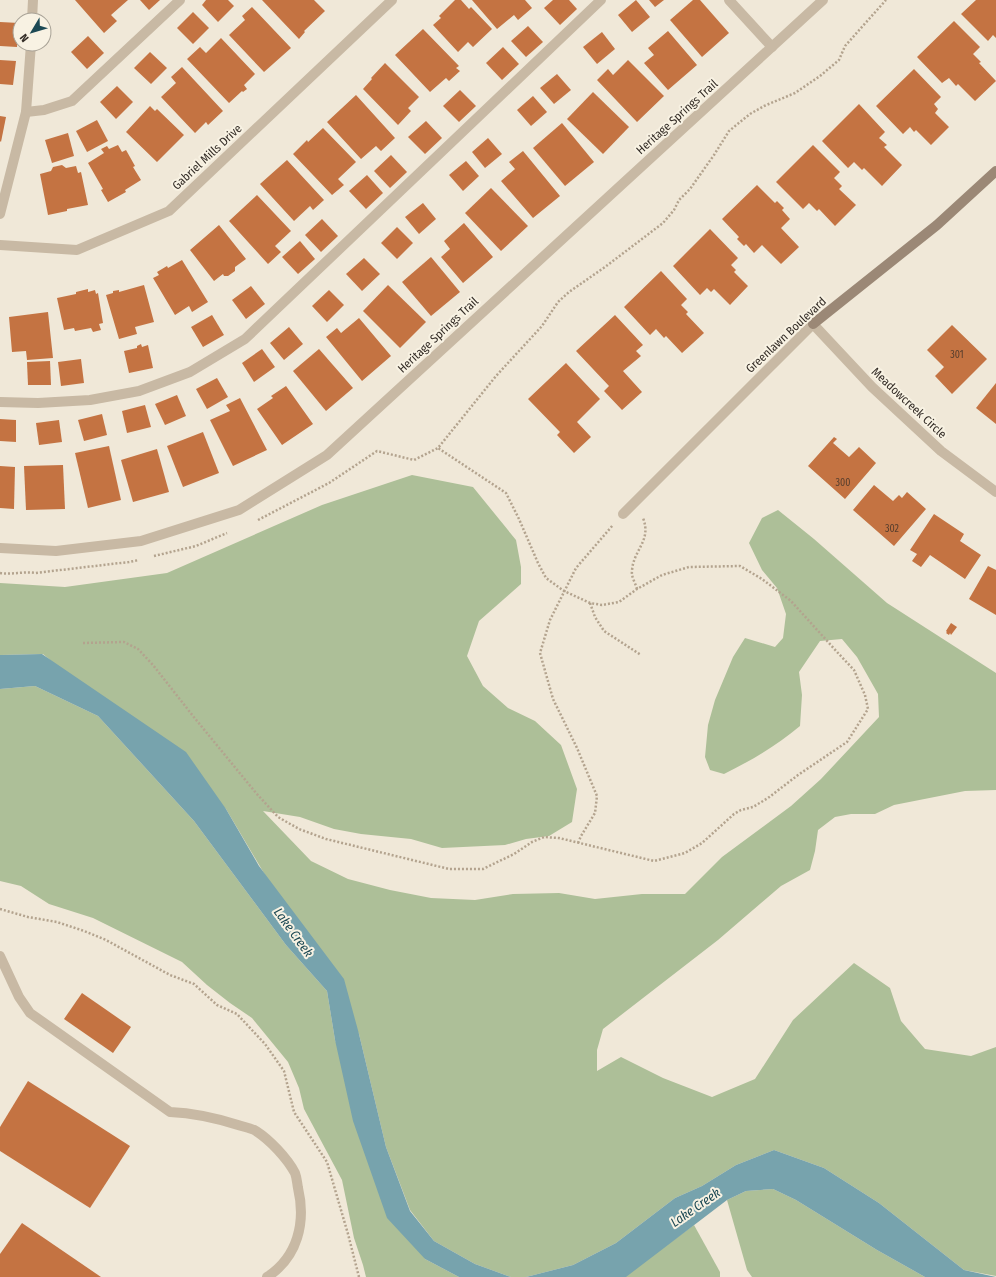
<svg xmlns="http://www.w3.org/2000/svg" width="996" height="1277" font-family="'Fira Sans Condensed',sans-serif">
	<rect width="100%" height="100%" fill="#f0e8d8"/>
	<g fill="#adbf98">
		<path d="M412 475 473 487 516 540 521 567V584L479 621 467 656 483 686 508 708 535 721 561 745 577 789 572 822 549 836 526 839 505 845 442 848 411 839 361 834 334 829 300 817 263 811 311 861 348 879 390 890 431 898 475 900 513 894 559 893 595 899 642 894H685L722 857 791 806 821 779 879 717 878 694 857 657 842 639 820 641 799 672 802 695 800 726C776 746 752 760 724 774L710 770 705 757 708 725 715 700 733 657 745 638 775 647 783 638 786 614 777 588 762 570 749 543 762 518 778 510 814 539 887 603 996 673V790L965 791 894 805 875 814H851L835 817 818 830 815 851 810 870 781 886 718 940 603 1029 597 1050V1071L621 1057 663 1078 712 1097 755 1079 793 1020 854 963 890 988 901 1021 925 1049 971 1056 996 1047V1276L964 1270 879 1203 824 1168 774 1150 736 1165 702 1186 675 1198 616 1243 573 1265 526 1277H511L475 1264 434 1241 410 1210 386 1147 359 1034 226 809 43 654 0 655V583L65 587 167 573 322 505Z"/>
		<polygon points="35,686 98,716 194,821 286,945 327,991 335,1040 425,1259 459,1277 366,1277 363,1265 354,1238 342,1180 304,1109 299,1088 288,1062 252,1018 230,1003 207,985 182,962 93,918 49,904 21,886 0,881 0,689"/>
		<polygon points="773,1189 796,1200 877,1250 925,1277 752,1277 747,1270 727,1200 746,1191"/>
		<polygon points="694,1225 720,1272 720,1277 623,1277"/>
	</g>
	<g fill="#77a3ad">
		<polygon points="42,654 186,752 226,809 259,866 344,979 359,1034 386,1147 410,1211 434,1241 475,1264 511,1277 459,1277 425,1259 387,1218 353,1121 335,1040 327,991 286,945 194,821 98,716 35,686 0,689 0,655"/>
		<polygon points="774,1150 824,1168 879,1203 964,1270 996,1277 925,1277 877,1250 796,1200 773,1189 746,1191 727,1200 626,1277 526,1277 573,1265 616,1243 675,1198 702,1186 736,1165"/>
	</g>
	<g fill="#c47342">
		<polygon points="75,0 128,0 111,15 117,21 104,33"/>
		<polygon points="140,0 160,0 149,10"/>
		<polygon points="206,0 228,0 234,6 218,22 202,5"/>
		<polygon points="262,0 314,0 325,11 304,31 305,32 299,39"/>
		<polygon points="455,0 461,0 469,9 471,7 492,29 473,47 468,42 458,52 433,25 441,18 439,16"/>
		<polygon points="472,0 525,0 532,8 518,20 514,15 497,29"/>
		<polygon points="553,0 569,0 577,9 560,25 544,8"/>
		<polygon points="636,0 650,17 632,32 618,15"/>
		<polygon points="649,0 664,0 655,7"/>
		<polygon points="693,0 700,0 729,33 702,57 670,20"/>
		<polygon points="976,0 996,0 996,38 993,35 988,41 961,14"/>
		<polygon points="252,7 291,48 264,72 229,35 245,20 242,16"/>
		<polygon points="193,12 209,28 193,44 177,28"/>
		<polygon points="954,21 980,47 973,54 981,62 979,63 996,81 975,101 958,84 956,86 949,78 942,83 917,57"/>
		<polygon points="0,22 19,23 17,47 0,46"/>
		<polygon points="528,26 543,42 526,57 511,41"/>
		<polygon points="423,29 459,66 456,68 460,71 449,81 446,78 430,92 395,55"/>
		<polygon points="668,31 697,65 668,90 644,63 654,55 648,48"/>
		<polygon points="602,32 615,49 597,64 583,47"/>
		<polygon points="88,36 104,53 87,69 71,52"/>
		<polygon points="221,38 255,74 244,85 247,89 243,92 242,91 229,103 187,59 200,47 206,53"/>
		<polygon points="503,47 519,64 502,80 486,63"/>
		<polygon points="150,52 167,68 151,84 134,68"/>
		<polygon points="0,60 16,61 13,85 0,84"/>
		<polygon points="628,60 664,96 637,122 597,80 608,69 613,75"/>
		<polygon points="385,63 419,97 408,108 411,111 398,125 363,89 372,79 371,78"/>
		<polygon points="182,67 223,111 208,125 206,122 195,133 161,97 176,83 171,77"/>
		<polygon points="914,69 941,97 934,104 938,109 935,113 949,127 931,145 916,130 914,132 910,127 903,134 876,106"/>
		<polygon points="557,74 571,90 554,104 540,88"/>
		<polygon points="117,86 133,102 116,119 100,102"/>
		<polygon points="460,90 476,106 459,122 443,106"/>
		<polygon points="593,92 629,127 603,154 567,119"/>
		<polygon points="356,95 395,138 381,151 376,146 361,159 327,122"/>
		<polygon points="533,96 547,112 531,126 517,110"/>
		<polygon points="859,104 885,132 879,138 887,145 884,147 902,165 882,186 864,168 862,170 854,162 848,168 822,141"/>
		<polygon points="150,106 155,111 157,109 184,135 157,162 126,132"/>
		<polygon points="0,116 6,117 1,142 0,141"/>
		<polygon points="97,120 108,141 87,152 76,131"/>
		<polygon points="426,121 442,138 425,154 408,137"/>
		<polygon points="562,123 594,162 565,186 533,148"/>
		<polygon points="323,128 356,162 338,179 344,185 332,195 293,154 307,140 308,142"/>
		<polygon points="68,133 74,156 52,163 45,140"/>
		<polygon points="488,138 502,154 485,168 472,152"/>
		<polygon points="118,145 122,152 126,150 135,166 133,167 141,180 125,190 126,192 108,202 101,190 103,189 88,163 104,153 101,149 107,146 109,149"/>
		<polygon points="813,145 840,172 834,178 842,186 839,189 856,205 835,226 819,209 817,211 809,203 803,209 776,182"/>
		<polygon points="523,151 560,196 533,218 501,181 515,169 509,162"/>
		<polygon points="391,155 407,172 390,188 374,171"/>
		<polygon points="287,160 324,200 313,210 310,206 294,221 260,184"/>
		<polygon points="466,161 479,176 463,191 449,175"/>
		<polygon points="62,165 66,168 76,166 78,173 81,172 88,205 67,209 67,211 48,215 40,174 51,171 53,167"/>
		<polygon points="367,175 383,193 366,209 349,191"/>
		<polygon points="757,185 775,203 777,201 784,208 782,210 790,219 781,228 799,247 781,264 762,245 754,253 746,244 744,246 737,239 739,237 722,219"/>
		<polygon points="491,188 528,226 501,251 465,213"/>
		<polygon points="257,195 291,231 275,246 281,252 268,264 229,221"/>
		<polygon points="423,203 436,219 419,234 405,217"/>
		<polygon points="322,219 338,236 321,252 305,235"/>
		<polygon points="464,223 493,257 463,283 441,257 450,249 444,241"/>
		<polygon points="219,225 246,259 235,267 235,271 228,276 224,276 223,274 214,281 190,250"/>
		<polygon points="397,227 413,243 397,259 381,243"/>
		<polygon points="710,229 738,258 731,265 736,270 734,272 748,286 730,305 714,289 711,292 707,288 700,295 673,266"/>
		<polygon points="300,241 315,259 298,274 282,257"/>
		<polygon points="431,257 460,292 431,316 402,282"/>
		<polygon points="364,258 380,274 362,291 346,274"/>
		<polygon points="182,260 208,302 192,312 189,306 175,315 153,278 159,275 157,272 167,266 168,268"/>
		<polygon points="661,271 687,299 681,305 688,312 686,314 704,333 682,353 666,336 664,338 656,329 650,335 624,307"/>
		<polygon points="144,285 154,322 135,327 137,334 119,339 106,295 113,293 113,291 119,290 119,292"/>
		<polygon points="388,285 426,322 400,348 363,311"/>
		<polygon points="251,286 265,304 246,319 232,300"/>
		<polygon points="88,289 88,292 95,290 96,294 98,293 103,323 99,324 101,330 93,332 91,328 75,331 74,328 64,330 57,298 76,294 76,292"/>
		<polygon points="329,290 344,305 327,322 312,306"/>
		<polygon points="48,312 53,358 27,360 26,351 12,352 9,317"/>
		<polygon points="212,315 224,335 203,347 191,327"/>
		<polygon points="615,315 643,345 636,351 641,356 623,371 642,392 622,410 604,391 609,386 576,351"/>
		<polygon points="359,318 391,356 362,381 326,337 337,328 341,333"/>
		<polygon points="952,325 987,359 952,394 935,376 944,367 927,350"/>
		<polygon points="289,327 303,344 284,360 270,343"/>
		<polygon points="141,344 142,347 148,345 153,368 129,373 124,351 137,348 137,346"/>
		<polygon points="262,349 275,367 254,382 242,363"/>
		<polygon points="319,349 353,388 326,411 293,371"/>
		<polygon points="81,359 84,383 61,386 58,362"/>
		<polygon points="50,361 51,385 28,385 27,362"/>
		<polygon points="566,363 600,399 577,422 591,437 574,453 557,435 560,432 528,399"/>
		<polygon points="217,378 228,397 207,409 196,389"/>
		<polygon points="996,383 996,424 976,408"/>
		<polygon points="286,386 313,424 282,445 257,409 273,398 271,396"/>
		<polygon points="177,395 186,416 165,425 155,404"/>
		<polygon points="240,398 267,450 233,466 210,420 230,411 226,405"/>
		<polygon points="145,405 151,427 127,433 122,411"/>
		<polygon points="102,414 107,435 84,441 78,420"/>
		<polygon points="0,419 16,420 16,442 0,441"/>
		<polygon points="59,420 62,442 39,445 36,423"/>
		<polygon points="203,432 219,473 183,487 167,446"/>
		<polygon points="834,437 837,439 833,443 849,457 859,447 876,463 845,499 808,466"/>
		<polygon points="109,446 121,500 88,508 75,453"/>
		<polygon points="157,449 169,492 133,502 121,460"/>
		<polygon points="63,465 65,509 26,510 24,466"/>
		<polygon points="0,466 15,467 14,509 0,508"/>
		<polygon points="874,485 893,501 899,495 902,498 907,492 926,509 894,546 853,510"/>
		<polygon points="934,514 964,534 960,541 981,555 965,579 930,555 921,567 912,561 917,554 910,550"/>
		<polygon points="988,566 996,570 996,615 969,599"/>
		<polygon points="951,623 957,627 951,635 950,633 949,635 946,633 947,632 946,631"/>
		<polygon points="82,993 131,1027 113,1053 64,1019"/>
		<polygon points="28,1081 130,1146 90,1208 0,1151 0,1127"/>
		<polygon points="22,1223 101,1277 0,1277 0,1254"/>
	</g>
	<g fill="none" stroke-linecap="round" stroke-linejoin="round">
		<g stroke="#b3a38e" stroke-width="2.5" stroke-dasharray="2 2" stroke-linecap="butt">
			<polyline points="258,520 329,483 377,451 414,460 438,448"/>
			<polyline points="154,556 196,546 227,533"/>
			<path d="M0 573C12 575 23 571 35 573L129 562 139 560"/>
			<path d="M637 589C636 584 631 577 632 571 633 550 652 541 643 518"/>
			<polyline points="590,603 595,617 604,631 641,655"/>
			<polyline points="83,643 124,642 138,649 153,665 193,716 256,793 278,817 299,829 326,839 449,869 483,869 514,854 532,842 544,837 559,838 654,861 685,853 702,843 734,814 741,810 753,807 768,798 798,775 847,742 868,709 865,695 854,670 838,653 791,601 762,579 740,566 689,567 662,575 637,589 619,602 602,605 590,603 564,591 546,578 538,563 519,519 506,493 438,448 496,376 542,326 558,302 569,292 605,267 663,223 674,210 679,200 690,189 714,155 729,131 750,114 764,106 795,93 820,76 839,60 845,46 886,0"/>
			<polyline points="578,843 581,836 595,813 597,796 577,748 553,699 540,653 550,620 576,568 613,525"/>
			<polyline points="0,909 28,917 57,922 84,931 106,940 170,975 194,984 217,1005 237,1014 265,1044 284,1071 294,1112 327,1162 348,1234 359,1277"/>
		</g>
		<g stroke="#c8b9a4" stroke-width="10">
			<polyline points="729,0 772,47"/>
			<polyline points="32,20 33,0"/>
			<polyline points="26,112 44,110 72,101 180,0"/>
			<polyline points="0,214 26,112 31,44"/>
			<polyline points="0,402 38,403 90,400 139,391 190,372 245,339 601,0"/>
			<path d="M0 956 19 997 30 1013 170 1112C193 1113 216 1118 238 1125 244 1127 251 1128 256 1131 270 1140 287 1158 295 1173 297 1178 297 1183 298 1188 306 1222 298 1257 267 1277"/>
		</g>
		<g stroke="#c8b9a4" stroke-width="10">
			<polyline points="0,245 77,250 169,211 392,0"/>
			<polyline points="623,514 813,324 872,387 941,451 996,492"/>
			<polyline points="0,548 56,551 141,541 239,510 327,455 823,0"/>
		</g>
		<polyline stroke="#9b8876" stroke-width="10" points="813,324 937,225 996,171"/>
	</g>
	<g text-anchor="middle" stroke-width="4" stroke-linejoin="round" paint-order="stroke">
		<g font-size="10" fill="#573e2d">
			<text x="957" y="358">301</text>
			<text x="843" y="486">300</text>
			<text x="892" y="532">302</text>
		</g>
		<g font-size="12" fill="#332c26" stroke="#f8f2e3">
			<text transform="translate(677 117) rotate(-42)" y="4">Heritage Springs Trail</text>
			<text transform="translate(207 157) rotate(-43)" y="4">Gabriel Mills Drive</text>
			<text transform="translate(438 335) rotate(-43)" y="4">Heritage Springs Trail</text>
			<text transform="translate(786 335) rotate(-43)" y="4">Greenlawn Boulevard</text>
			<text transform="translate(909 403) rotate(43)" y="4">Meadowcreek Circle</text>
		</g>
		<g font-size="13" font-style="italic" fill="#1c4954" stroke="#f8f2e3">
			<text transform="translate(294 932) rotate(54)" y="5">Lake Creek</text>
			<text transform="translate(695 1207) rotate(-35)" y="5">Lake Creek</text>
		</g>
	</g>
	<g transform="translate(32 32) rotate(232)"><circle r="19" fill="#f8f2e3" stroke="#a9a397"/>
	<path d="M0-3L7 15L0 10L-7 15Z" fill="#1c4954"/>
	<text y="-6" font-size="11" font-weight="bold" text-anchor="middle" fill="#332c26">N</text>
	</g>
</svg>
